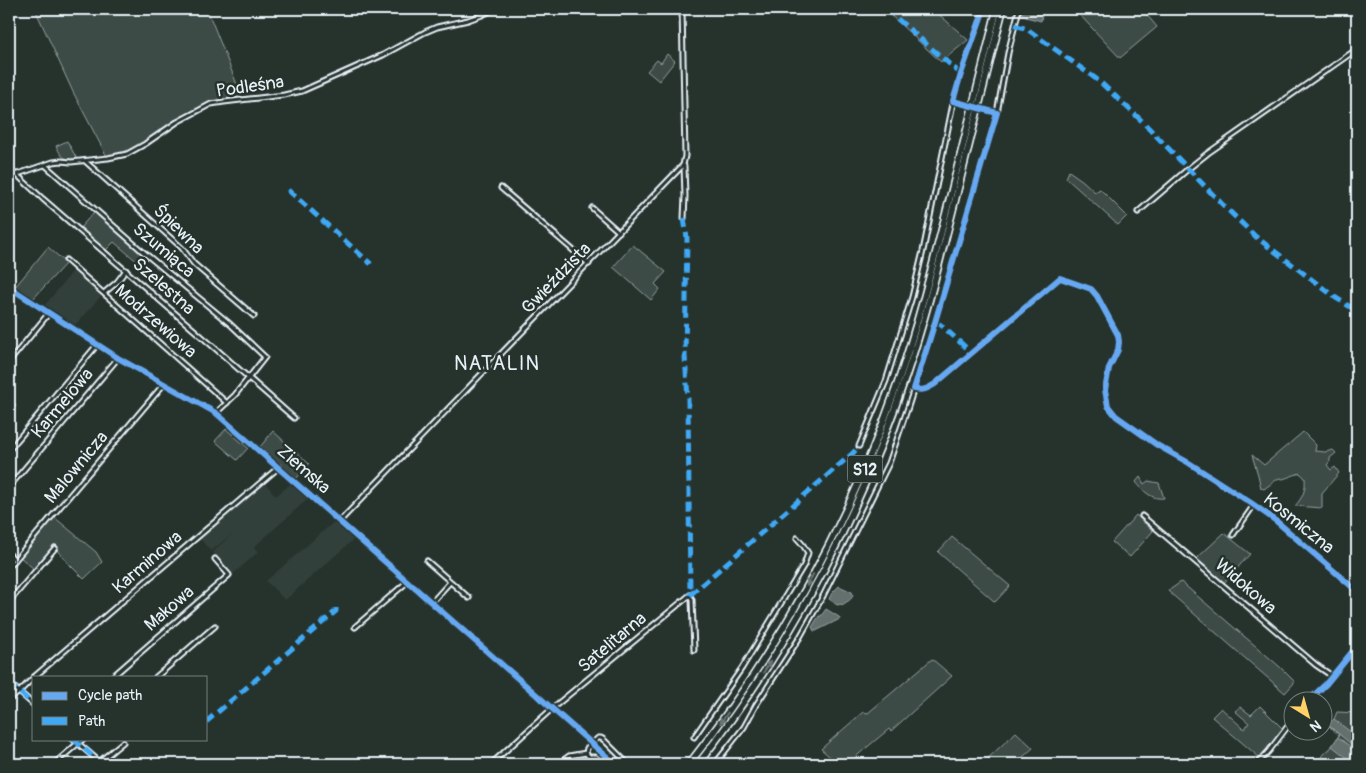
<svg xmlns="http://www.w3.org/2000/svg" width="1366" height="773" font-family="Pangolin,sans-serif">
	<rect width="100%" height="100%" fill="#26332d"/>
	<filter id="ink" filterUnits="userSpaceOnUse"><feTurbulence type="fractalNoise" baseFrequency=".02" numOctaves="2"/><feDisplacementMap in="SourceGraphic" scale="10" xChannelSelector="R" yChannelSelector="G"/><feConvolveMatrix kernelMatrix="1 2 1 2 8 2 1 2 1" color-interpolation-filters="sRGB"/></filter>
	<g filter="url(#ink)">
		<g fill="#333f3a">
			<polygon points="74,270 102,295 75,325 45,305"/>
			<polygon points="263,481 276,496 294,481 311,496 254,547 258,552 232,575 213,552 233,533 211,551 199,538 224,516 231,524 224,514"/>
			<polygon points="335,521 354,539 285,600 266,581"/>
		</g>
		<g fill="#3e4b47" stroke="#939ea0">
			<path d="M35 9H207L242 97C222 100 204 105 186 115 166 127 148 144 126 152 120 155 114 155 107 157L73 92Z"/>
			<polygon points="884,9 933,9 968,40 941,62"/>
			<polygon points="999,9 1001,9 950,212 912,353 873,461 844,525 813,584 759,675 708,746 707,745 811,584 895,396"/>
			<polygon points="1078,9 1142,9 1157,27 1120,58 1077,12"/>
			<polygon points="667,54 675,61 659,81 647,71 657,60 661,63"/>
			<path d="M67 141 77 159C63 159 63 159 56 146Z"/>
			<polygon points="1069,171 1083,181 1095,192 1100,189 1127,216 1118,225 1066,178"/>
			<polygon points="94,212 146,257 140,264 114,242 106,250 80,228"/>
			<polygon points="633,245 666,272 655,284 660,289 651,300 613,267"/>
			<polygon points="48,247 66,263 33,299 15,287"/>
			<polygon points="226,429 248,448 237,460 215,441"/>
			<polygon points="273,431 309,464 296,479 260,447"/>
			<path d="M1303 432 1316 445 1315 451 1325 452 1333 450 1336 453 1330 458V461L1327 465 1331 470 1335 467 1339 473 1322 493V508L1295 506C1303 497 1306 490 1305 478L1300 473 1283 479 1279 478 1264 489 1261 488 1258 475 1252 455 1264 465Z"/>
			<path d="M1140 477 1144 484 1148 481 1159 483 1164 498C1152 500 1143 491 1136 482Z"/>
			<polygon points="1136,515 1153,531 1130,557 1112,542"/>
			<polygon points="54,517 96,552 102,562 84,579 69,564 55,548 35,570 20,557"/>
			<polygon points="1224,533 1250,554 1222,585 1195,560"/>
			<polygon points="952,537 1010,586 995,602 938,552"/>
			<polygon points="1181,582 1280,667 1295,682 1285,693 1168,591"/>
			<polygon points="932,659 952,676 891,731 889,729 847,764 838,764 821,749 863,712 868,713"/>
			<polygon points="1260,706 1283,729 1260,758 1212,717 1221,708 1244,729 1249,723 1235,711 1240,707 1251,715"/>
			<polygon points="1337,712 1357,713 1357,764 1313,764 1320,759 1323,754 1330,749 1339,735 1328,725 1334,719"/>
			<polygon points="1016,732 1033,748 1015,764 987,764 984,762"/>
		</g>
		<g fill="#636f6d" stroke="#98a3a5">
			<polygon points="1024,9 1043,9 1041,21 1022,16"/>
			<path d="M839 586 852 592 853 595C852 600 846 602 842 605L841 604 837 605 829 599 832 593Z"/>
			<polygon points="826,609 839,617 840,619 816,631 814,631 812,627 819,616 821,616"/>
			<polygon points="1334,719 1357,737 1357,749 1328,725"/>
			<polygon points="1338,737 1357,752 1351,761 1332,746"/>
		</g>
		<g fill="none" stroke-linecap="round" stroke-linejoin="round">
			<polyline stroke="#98a3a5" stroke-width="1" points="1354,764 1357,760"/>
			<g stroke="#e8f1f8" stroke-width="7">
				<g id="street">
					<polyline points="85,161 182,248 194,264 254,316"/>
					<polyline points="45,165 141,250 230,324 265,357 235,395 216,413"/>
					<polyline points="684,166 685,196 684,218"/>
					<polyline points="16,174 43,199 215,348 294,418"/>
					<polyline points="9,177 53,162 61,161 71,162 108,158 127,154 145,144 177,122 211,104 224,102 284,95 302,91 383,55 425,32 437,27 468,20 482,15 494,9"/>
					<polyline points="501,188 589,264"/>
					<polyline points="592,208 619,232"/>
					<polyline points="1138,212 1188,169 1208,153 1357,49"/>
					<polyline points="66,260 227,403"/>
					<polyline points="104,293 117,282 126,270"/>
					<polyline points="9,362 49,313"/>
					<path d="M914 389C923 391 927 389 935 384"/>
					<polyline points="9,408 12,405"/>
					<polyline points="859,446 886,381 912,297 923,251 956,89 984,9"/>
					<polyline points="9,450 97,345"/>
					<polyline points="1193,466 1251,503 1275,520 1357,591"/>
					<polyline points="9,487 118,358"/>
					<polyline points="1142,516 1316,665 1332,676"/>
					<polyline points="340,521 683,165 685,156 682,9"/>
					<polyline points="1233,535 1254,505"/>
					<polyline points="9,554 15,560"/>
					<polyline points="427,561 469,598"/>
					<polyline points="9,567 164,384"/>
					<polyline points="9,602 55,548"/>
					<polyline points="432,602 450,582"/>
					<polyline points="355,627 407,582"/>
					<polyline points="34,677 279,467"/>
					<polyline points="112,677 229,575 215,559"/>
					<polyline points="156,677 215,626"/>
					<polyline points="9,683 34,705"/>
					<polyline points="9,700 19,692 34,677"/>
					<polyline points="1309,700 1326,684 1357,646"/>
					<polyline points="694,737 742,668 804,565 808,553 803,545 797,538"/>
					<polyline points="73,739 102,764"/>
					<polyline points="99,762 123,742"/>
					<polyline points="54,764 83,739"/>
					<polyline points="491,764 555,706 690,595 692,600 694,650"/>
					<polyline points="558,764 569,756 586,753"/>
					<polyline points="606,764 596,757 589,757 586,753 587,748 598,738 601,738 604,740 628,764"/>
					<polyline points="715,764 744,727 756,705 800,637 823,596 889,463 908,407 935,322 997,113 1008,53 1019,9"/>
					<polyline points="1049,764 1052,762 1054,764"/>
					<polyline points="1257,764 1269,751 1294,718"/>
				</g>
			</g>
			<g stroke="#e8f1f8" stroke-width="8">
				<polyline id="secondary" points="9,287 118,358 216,413 615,764"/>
			</g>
			<g stroke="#e8f1f8" stroke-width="9">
				<g id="highway">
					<path d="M689 764C779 650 849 522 897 385 917 327 932 268 947 209 964 143 980 76 997 9"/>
					<path d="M698 764C730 723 760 680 787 635 836 554 876 466 906 376 924 323 938 268 952 213 969 145 986 77 1003 9"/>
				</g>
			</g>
			<use href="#street" stroke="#26332d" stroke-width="3"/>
			<use href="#secondary" stroke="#26332d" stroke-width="4.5"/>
			<use href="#highway" stroke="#26332d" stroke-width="5.5"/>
			<g stroke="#3fa9f5" stroke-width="5" stroke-dasharray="10 5" stroke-linecap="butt">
				<polyline points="886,9 961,74"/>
				<polyline points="1015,25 1027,29 1099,81 1143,122 1222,204 1256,237 1336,298 1357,311"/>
				<polyline points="288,190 371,264"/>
				<polyline points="684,218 687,238 685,356 688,399 690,595"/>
				<polyline points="935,322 941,325 972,353"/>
				<polyline points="690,595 853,453 859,446"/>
				<polyline points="9,683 34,705"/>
				<polyline points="206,722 329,617 336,611 336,608"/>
				<polyline points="73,739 102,764"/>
			</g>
			<g stroke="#26332d" stroke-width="9">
				<g id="cycleway">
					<path d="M984 9 961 74 953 101 997 113 935 322 914 389C923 391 927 389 935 384L1060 278 1091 289 1097 296 1118 335 1119 342 1118 350 1109 368 1105 390 1108 406 1116 416 1157 445 1189 463 1251 503 1275 520 1357 591"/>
					<polyline points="9,287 118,358 216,413 615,764"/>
					<polyline points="1309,700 1326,684 1357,646"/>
				</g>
			</g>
			<use href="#cycleway" stroke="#66a8f1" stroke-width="6"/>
		</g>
		<defs><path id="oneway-solid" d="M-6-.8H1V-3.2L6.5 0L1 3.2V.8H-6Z" transform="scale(1.25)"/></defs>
		<g fill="#6a7674">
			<use href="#oneway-solid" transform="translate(810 580) rotate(119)"/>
			<use href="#oneway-solid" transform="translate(767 667) rotate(-57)"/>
			<use href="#oneway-solid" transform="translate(724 718) rotate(125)"/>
		</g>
	</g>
	<g text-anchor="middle" stroke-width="5" stroke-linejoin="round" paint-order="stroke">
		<rect fill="#26332d" stroke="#aeb8bb" stroke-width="1" x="847.5" y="455.5" width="35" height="27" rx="4"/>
		<g font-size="16" font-weight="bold" fill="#e8f1f8">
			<text x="865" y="475">S12</text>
		</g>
		<g font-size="18" fill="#e8f1f8" stroke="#26332d">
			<text transform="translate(250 86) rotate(-8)" y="6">Podleśna</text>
			<text transform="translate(179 229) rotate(44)" y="6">Śpiewna</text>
			<text transform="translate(164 250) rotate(40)" y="6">Szumiąca</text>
			<text transform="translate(556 278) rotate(-46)" y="6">Gwieździsta</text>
			<text transform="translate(164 286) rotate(41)" y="6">Szelestna</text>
			<text transform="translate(156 321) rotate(41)" y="6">Modrzewiowa</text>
			<text transform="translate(62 403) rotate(-50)" y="6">Karmelowa</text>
			<text transform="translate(76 467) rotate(-50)" y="6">Malownicza</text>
			<text transform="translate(304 469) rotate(41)" y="6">Ziemska</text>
			<text transform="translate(1299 523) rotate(39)" y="6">Kosmiczna</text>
			<text transform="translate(147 562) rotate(-41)" y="6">Karminowa</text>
			<text transform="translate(1246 586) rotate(41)" y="6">Widokowa</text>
			<text transform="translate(169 608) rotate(-41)" y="6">Makowa</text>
			<text transform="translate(612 642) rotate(-40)" y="6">Satelitarna</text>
		</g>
		<g font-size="20" letter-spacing="1" fill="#e8f1f8" stroke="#26332d">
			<text x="497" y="370">NATALIN</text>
		</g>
	</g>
	<rect width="1366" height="773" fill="none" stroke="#26332d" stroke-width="30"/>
	<rect x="15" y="15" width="1336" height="743" fill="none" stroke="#e8f1f8" stroke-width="2" filter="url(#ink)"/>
	<rect x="32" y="676" width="175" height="65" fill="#26332d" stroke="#747f7e"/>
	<rect x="42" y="692" width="25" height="8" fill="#66a8f1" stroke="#747f7e"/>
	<text x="78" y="700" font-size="15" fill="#e8f1f8">Cycle path</text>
	<rect x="42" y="717" width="25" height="8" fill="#3fa9f5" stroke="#747f7e"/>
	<text x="78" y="726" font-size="15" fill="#e8f1f8">Path</text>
	<g transform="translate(1308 716) rotate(143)"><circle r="24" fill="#26332d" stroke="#747f7e"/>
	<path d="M0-4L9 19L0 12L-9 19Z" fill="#ffd166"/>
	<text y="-8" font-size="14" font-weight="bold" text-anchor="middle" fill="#e8f1f8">N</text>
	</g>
</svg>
